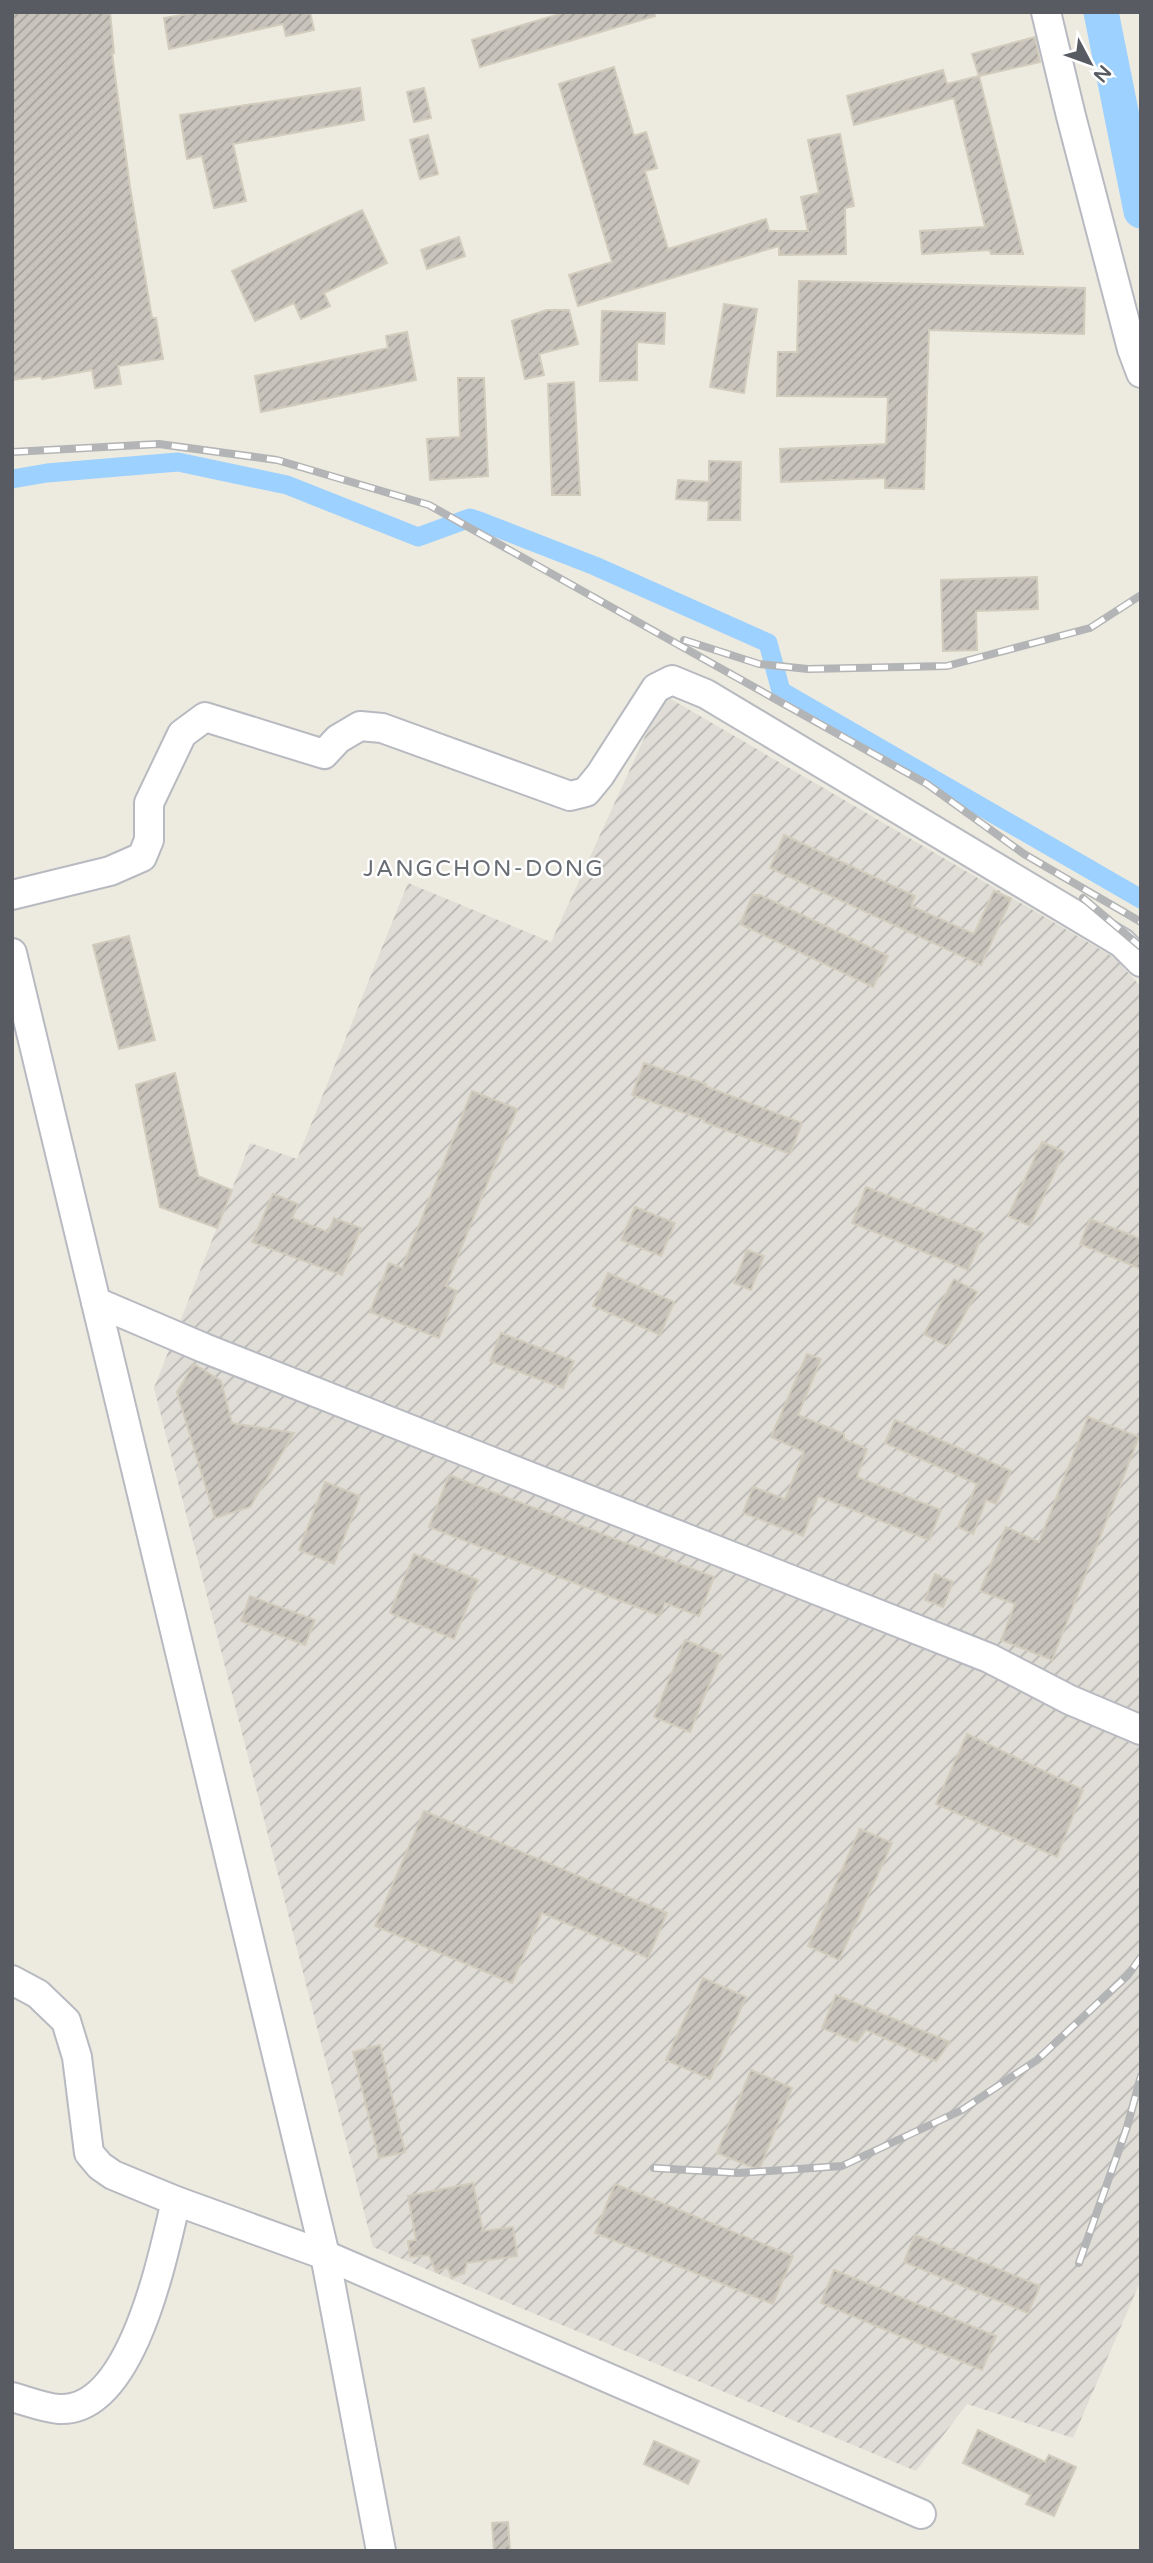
<svg xmlns="http://www.w3.org/2000/svg" width="1153" height="2563" font-family="'Varela Round',sans-serif">
	<defs>
		<pattern id="industrial-furrows" width="10" height="10" patternUnits="userSpaceOnUse" patternTransform="scale(1.75)"><rect width="10" height="10" fill="#e0ddd7"/><path d="M-1 1l2-2M0 10L10 0M9 11l2-2" fill="none" stroke="#b8b6b2"/></pattern>
		<pattern id="building-hatch" width="6" height="6" patternUnits="userSpaceOnUse" patternTransform="scale(1.75)"><rect width="6" height="6" fill="#c8c4bc"/><path d="M-1 1l2-2M0 6l6-6M5 7l2-2" fill="none" stroke="#a5a29c"/></pattern>
	</defs>
	<rect width="100%" height="100%" fill="#edeadf"/>
	<polygon fill="url(#industrial-furrows)" points="664,695 1115,958 1141,987 1141,2280 1073,2438 967,2404 916,2471 373,2247 154,1388 250,1143 297,1159 408,883 551,942"/>
	<g fill="none" stroke-linecap="round" stroke-linejoin="round">
		<polyline stroke="#9dd1ff" stroke-width="19" points="12,479 47,473 178,462 287,485 418,537 470,518 482,522 595,566 768,643 781,691 1141,899"/>
		<polyline stroke="#9dd1ff" stroke-width="35" points="1101,12 1141,211"/>
	</g>
	<g fill="url(#building-hatch)" stroke="#d2ccbd" stroke-width="2">
		<polygon points="12,12 110,12 114,53 112,53 130,187 152,318 156,318 163,359 118,366 121,384 95,388 92,370 42,379 41,376 12,380"/>
		<polygon points="199,12 310,12 314,30 286,36 283,24 169,49 164,18"/>
		<polygon points="566,12 654,12 655,16 480,67 472,40"/>
		<polygon points="1035,37 1040,62 979,76 972,54"/>
		<polygon points="614,67 634,136 646,132 657,168 645,171 668,249 766,219 769,231 808,231 801,197 819,193 808,140 840,134 854,206 845,208 846,254 779,255 779,246 578,306 569,275 612,262 559,84"/>
		<polygon points="943,70 947,84 979,76 1023,254 991,254 990,250 922,254 920,231 985,227 954,98 854,125 847,96"/>
		<polygon points="360,88 364,120 233,144 246,201 214,208 202,156 187,159 180,115"/>
		<polygon points="424,88 431,118 414,122 407,92"/>
		<polygon points="428,135 438,174 420,179 410,140"/>
		<polygon points="362,210 387,263 324,293 330,306 301,319 294,303 255,321 232,271"/>
		<polygon points="459,237 465,256 427,269 421,250"/>
		<polygon points="799,281 1085,288 1084,334 929,330 924,489 885,488 885,478 781,482 780,449 886,444 888,397 777,396 778,352 797,352"/>
		<polygon points="724,304 757,309 744,393 710,387"/>
		<polygon points="547,310 569,310 578,344 539,354 544,375 525,379 512,321"/>
		<polygon points="602,311 665,313 664,344 637,342 637,380 600,381"/>
		<polygon points="407,332 416,380 261,412 255,376 388,348 386,336"/>
		<polygon points="458,378 484,378 488,476 430,480 427,439 460,437"/>
		<polygon points="574,382 580,495 552,495 548,384"/>
		<polygon points="709,461 741,462 740,520 708,520 709,501 676,499 678,480 709,482"/>
		<polygon points="1037,577 1038,609 976,611 977,650 943,651 941,580"/>
		<polygon points="784,835 915,896 911,906 974,934 994,891 1011,899 981,965 770,868"/>
		<polygon points="753,895 760,895 888,956 873,987 740,924"/>
		<polygon points="129,936 155,1040 119,1049 93,945"/>
		<polygon points="644,1063 706,1084 705,1086 802,1123 790,1154 704,1122 705,1120 632,1095"/>
		<polygon points="175,1073 198,1176 232,1190 217,1228 160,1207 136,1085"/>
		<polygon points="472,1091 517,1109 446,1286 457,1291 439,1338 370,1312 389,1263 402,1268"/>
		<polygon points="1042,1142 1064,1152 1030,1226 1008,1216"/>
		<polygon points="866,1187 983,1233 968,1270 852,1223"/>
		<polygon points="273,1194 298,1204 292,1218 328,1232 334,1218 361,1228 342,1275 252,1242"/>
		<polygon points="635,1207 675,1223 661,1256 621,1240"/>
		<polygon points="1090,1219 1141,1239 1141,1269 1080,1244"/>
		<polygon points="747,1250 764,1256 751,1290 734,1283"/>
		<polygon points="608,1273 674,1302 660,1335 593,1306"/>
		<polygon points="954,1279 977,1292 947,1346 924,1334"/>
		<polygon points="501,1333 574,1361 563,1388 490,1361"/>
		<polygon points="807,1354 821,1359 798,1415 844,1434 844,1439 867,1449 857,1477 941,1510 929,1540 818,1496 803,1536 743,1513 753,1487 785,1499 804,1452 771,1437"/>
		<polygon points="194,1364 221,1381 232,1423 294,1433 250,1507 215,1518 177,1392"/>
		<polygon points="1088,1417 1139,1437 1052,1660 1001,1640 1015,1604 980,1591 1006,1527 1039,1542"/>
		<polygon points="895,1420 1011,1471 996,1504 986,1500 973,1534 958,1527 977,1484 885,1443"/>
		<polygon points="449,1475 714,1577 699,1616 665,1603 660,1616 429,1527"/>
		<polygon points="325,1482 360,1496 334,1564 299,1550"/>
		<polygon points="414,1554 478,1580 454,1639 390,1613"/>
		<polygon points="935,1574 953,1582 943,1607 925,1600"/>
		<polygon points="250,1596 315,1620 305,1645 241,1621"/>
		<polygon points="685,1640 721,1655 690,1732 654,1717"/>
		<polygon points="967,1734 1083,1790 1057,1857 936,1804"/>
		<polygon points="424,1811 667,1913 648,1958 542,1913 512,1983 375,1926"/>
		<polygon points="860,1829 892,1843 839,1960 808,1946"/>
		<polygon points="703,1978 746,1997 710,2079 666,2060"/>
		<polygon points="836,1995 950,2042 936,2061 866,2030 857,2042 822,2028"/>
		<polygon points="380,2045 405,2152 379,2158 353,2052"/>
		<polygon points="751,2070 792,2088 759,2170 717,2153"/>
		<polygon points="473,2183 483,2231 513,2227 517,2256 467,2263 464,2273 452,2278 447,2267 436,2272 429,2255 410,2257 408,2241 416,2240 408,2196"/>
		<polygon points="615,2184 793,2256 773,2304 595,2233"/>
		<polygon points="915,2235 1040,2286 1028,2313 904,2262"/>
		<polygon points="834,2270 996,2336 982,2370 821,2303"/>
		<polygon points="978,2430 1045,2462 1049,2455 1076,2467 1054,2516 1026,2504 1031,2495 963,2463"/>
		<polygon points="654,2441 699,2461 688,2484 644,2464"/>
		<polygon points="508,2522 510,2551 494,2551 492,2523"/>
	</g>
	<g fill="none" stroke-linecap="round" stroke-linejoin="round">
		<g stroke="#b7bac0" stroke-width="32">
			<g id="minor">
				<polyline points="1046,12 1071,116 1132,349 1141,373"/>
				<polyline points="12,895 110,871 142,857 149,840 149,803 182,734 205,717 324,754 338,739 360,726 382,728 570,796 586,792 600,775 656,688 672,680 706,694 1122,943 1141,962"/>
				<polyline points="12,953 325,2255 381,2551"/>
				<polyline points="96,1302 204,1348 989,1658 1070,1700 1141,1730"/>
				<polyline points="12,1980 38,1994 66,2021 77,2057 89,2153 100,2166 113,2175 176,2201 325,2255 921,2514"/>
				<path d="M12 2397C27 2401 44 2408 59 2409 133 2413 163 2254 176 2201"/>
			</g>
		</g>
		<use href="#minor" stroke="#fff" stroke-width="28"/>
		<g stroke="#b3b4b5" stroke-width="8">
			<g id="rail">
				<polyline points="12,452 159,444 277,460 429,505 927,784 1024,854 1141,922"/>
				<polyline points="684,640 759,664 808,669 947,666 1090,628 1141,595"/>
				<polyline points="1083,898 1141,947"/>
				<polyline points="654,2168 738,2173 842,2166 962,2110 1037,2060 1128,1975 1141,1957"/>
				<polyline points="1079,2263 1127,2127 1141,2076"/>
			</g>
		</g>
		<use href="#rail" stroke="#fff" stroke-width="5" stroke-dasharray="16" stroke-linecap="butt"/>
	</g>
	<g text-anchor="middle" stroke-width="5" stroke-linejoin="round" paint-order="stroke">
		<g font-size="23" letter-spacing="2" fill="#696e74" stroke="#fff">
			<text x="484" y="876">JANGCHON-DONG</text>
		</g>
	</g>
	<rect width="1153" height="2563" fill="none" stroke="#585c62" stroke-width="28"/>
	<g transform="translate(1090 63) rotate(131)" stroke="#ffffff" stroke-width="5" paint-order="stroke">
	<path d="M0-5L12 26L0 18L-12 26Z" fill="#585c62"/>
	<text y="-10" font-size="19" font-weight="bold" text-anchor="middle" fill="#585c62">N</text>
	</g>
</svg>
